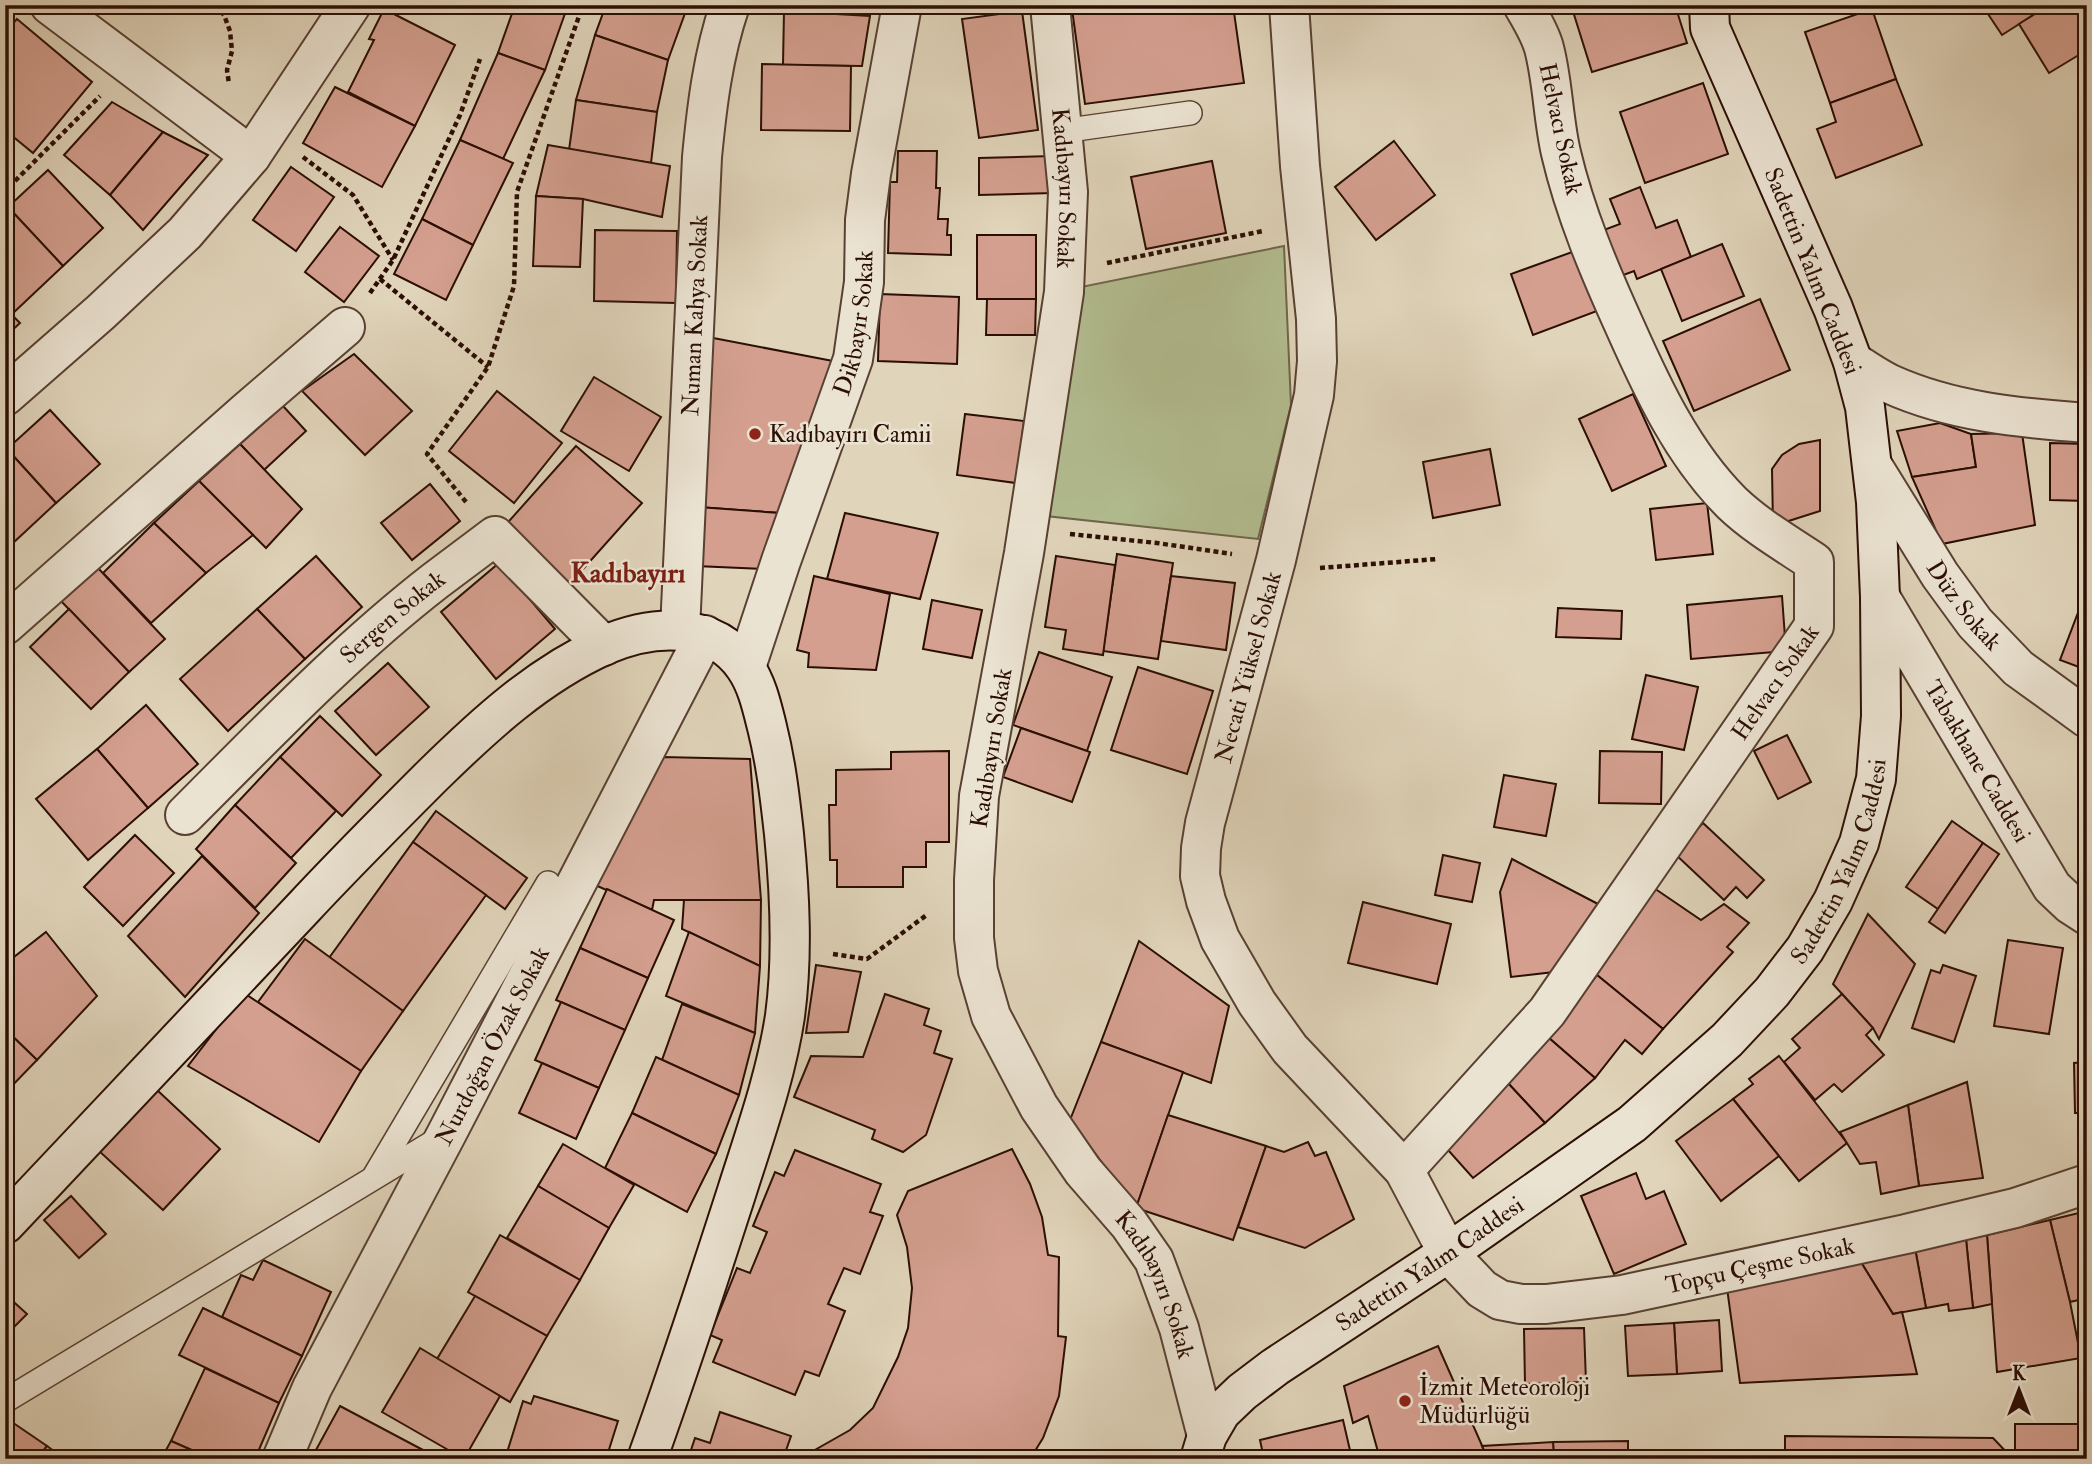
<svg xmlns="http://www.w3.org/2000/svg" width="2092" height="1464" font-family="'IM FELL Double Pica',serif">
	<rect width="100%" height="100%" fill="#e0d4ba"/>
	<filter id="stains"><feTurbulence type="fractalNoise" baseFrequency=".00286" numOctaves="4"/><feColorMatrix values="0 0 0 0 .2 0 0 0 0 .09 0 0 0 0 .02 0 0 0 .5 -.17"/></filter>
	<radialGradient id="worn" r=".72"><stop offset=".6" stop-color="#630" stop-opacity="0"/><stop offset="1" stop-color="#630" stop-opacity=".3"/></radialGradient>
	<polygon fill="#b2bd90" stroke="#6e664a" stroke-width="2" points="1284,246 1291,405 1258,539 1046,516 1081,287"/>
	<g fill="#d49f8f" stroke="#2b0e04" stroke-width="2">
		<polygon points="515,5 568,5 545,70 498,53"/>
		<polygon points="606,5 688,5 668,60 595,35"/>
		<polygon points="749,5 827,5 826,13 749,9"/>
		<polygon points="1098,5 1233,5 1244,83 1085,104 1072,9"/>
		<polygon points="1571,5 1675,5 1687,43 1592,72"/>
		<polygon points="1982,5 2049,5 2002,35"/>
		<polygon points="2049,5 2087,5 2087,50 2049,73 2019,24"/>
		<polygon points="384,9 455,45 415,126 348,92 374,40 369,39"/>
		<polygon points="1872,9 1896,79 1830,103 1805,32"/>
		<polygon points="784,11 870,16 862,66 783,65"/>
		<polygon points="1022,11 1038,130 979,138 962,19"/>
		<polygon points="17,19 92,82 33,153 5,130 5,32"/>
		<polygon points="595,35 668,60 657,112 576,100"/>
		<polygon points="498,53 545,70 503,159 460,140"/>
		<polygon points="762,64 851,66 850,131 761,130"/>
		<polygon points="1896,79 1922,145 1836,178 1817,129 1836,122 1830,103"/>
		<polygon points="1703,83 1728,154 1645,183 1620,112"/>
		<polygon points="335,87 415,126 382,187 303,143"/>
		<polygon points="576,100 657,112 651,163 569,150"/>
		<polygon points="112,102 163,132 110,195 64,155"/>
		<polygon points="163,132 208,155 143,230 110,195"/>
		<polygon points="460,140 513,163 473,245 422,219"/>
		<polygon points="1394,141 1435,195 1376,240 1335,187"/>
		<polygon points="548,145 670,166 662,217 583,199 536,196"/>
		<polygon points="898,151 937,151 936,188 940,188 938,219 948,219 947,235 951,235 951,255 888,253 890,182 897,182"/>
		<polygon points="1052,156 1053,193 979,195 979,158"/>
		<polygon points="1212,161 1226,233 1146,249 1131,177"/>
		<polygon points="291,167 334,197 296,251 253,220"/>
		<polygon points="48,170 103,228 63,266 8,207"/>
		<polygon points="1640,187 1656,228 1677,220 1691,257 1637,279 1634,271 1618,277 1601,231 1620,224 1610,199"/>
		<polygon points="536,196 583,199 580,267 533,266"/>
		<polygon points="8,207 63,266 11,315 5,308 5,210"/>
		<polygon points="422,219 473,245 446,300 394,274"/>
		<polygon points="340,227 379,256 344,302 305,272"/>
		<polygon points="595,230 677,231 676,303 594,301"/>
		<rect x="977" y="235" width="59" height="64"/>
		<polygon points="1722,244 1744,296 1682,321 1661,269"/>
		<polygon points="1575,251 1597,311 1533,335 1511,274"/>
		<polygon points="880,294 959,297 957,364 878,361"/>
		<polygon points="987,299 1036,299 1035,335 986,335"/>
		<polygon points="1760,299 1790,370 1694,411 1663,341"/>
		<polygon points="5,308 20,323 5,337"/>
		<polygon points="708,337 833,361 780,513 698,507"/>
		<polygon points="354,354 412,411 365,455 302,391"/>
		<polygon points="594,377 661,417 629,471 561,431"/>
		<polygon points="497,391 562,443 514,503 449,451"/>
		<polygon points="1633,394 1666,466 1612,491 1579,419"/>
		<polygon points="283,406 306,431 264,470 240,444"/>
		<polygon points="50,410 100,464 56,503 7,449"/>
		<polygon points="965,414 1024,421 1016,483 957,475"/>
		<polygon points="1940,423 1971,434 1976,467 1912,477 1897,431"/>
		<polygon points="2022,433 2035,525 1942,544 1912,477 1976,467 1971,434"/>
		<polygon points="1820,440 1820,511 1773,526 1772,469 1782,455 1799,444"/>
		<polygon points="2050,443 2087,444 2087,501 2050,500"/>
		<polygon points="240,444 302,509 266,548 199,481"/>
		<polygon points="576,446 642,503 567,587 502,529"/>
		<polygon points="7,449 56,503 13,543 5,535 5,451"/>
		<polygon points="1490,449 1500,505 1433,518 1423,462"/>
		<polygon points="199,481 253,535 206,573 154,523"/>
		<polygon points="430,484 460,521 412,560 381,523"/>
		<polygon points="1707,503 1713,554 1656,560 1650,509"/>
		<polygon points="698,507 780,513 764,569 696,566"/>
		<polygon points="845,513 938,533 920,599 827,579"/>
		<polygon points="154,523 206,573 151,623 103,573"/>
		<polygon points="1117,554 1173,563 1158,659 1103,651"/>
		<polygon points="316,556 362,607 305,659 257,609"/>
		<polygon points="1056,556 1115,565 1103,655 1063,649 1066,630 1045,627"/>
		<polygon points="499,563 555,629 496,679 441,612"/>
		<polygon points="97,567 165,639 129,672 61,601"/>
		<polygon points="814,576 890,594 876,670 808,667 809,653 797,650"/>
		<polygon points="1171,576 1235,583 1226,650 1161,641"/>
		<polygon points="2087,589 2087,670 2060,660"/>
		<polygon points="1782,596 1786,651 1691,659 1687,605"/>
		<polygon points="932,600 982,610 972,658 923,649"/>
		<polygon points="1558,608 1622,611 1621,639 1556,637"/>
		<polygon points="69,609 129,672 91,709 30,647"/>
		<polygon points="257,609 305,659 228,731 180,679"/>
		<polygon points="1039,652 1112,677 1087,751 1013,725"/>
		<polygon points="388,663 429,707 376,755 335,711"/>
		<polygon points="1138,667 1213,691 1187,774 1111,750"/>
		<polygon points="1646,675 1698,687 1684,750 1632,739"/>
		<polygon points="146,705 198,764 148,808 97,749"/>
		<polygon points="320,716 381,775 342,816 280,757"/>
		<polygon points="1021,728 1090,752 1072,802 1003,777"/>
		<polygon points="1787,735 1811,782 1778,799 1754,751"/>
		<polygon points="97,749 148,808 88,860 36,799"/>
		<polygon points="949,751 949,842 926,842 926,867 903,867 903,887 837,887 837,860 830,860 829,805 836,805 836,770 891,769 891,752"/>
		<polygon points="1600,751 1662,752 1661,804 1599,803"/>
		<polygon points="280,757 336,811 291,858 235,805"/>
		<polygon points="662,757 750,759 761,900 654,900 652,910 595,885"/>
		<polygon points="1504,775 1556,784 1546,836 1494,827"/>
		<polygon points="235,805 296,863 255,908 196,849"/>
		<polygon points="436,811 527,878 505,909 413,842"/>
		<polygon points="1952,821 1983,843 1938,909 1906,887"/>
		<polygon points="1703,823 1764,880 1747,898 1736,887 1724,900 1674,853"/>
		<polygon points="135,835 174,873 123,926 84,887"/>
		<polygon points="413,842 486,895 403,1011 329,958"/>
		<polygon points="1983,843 1999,854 1945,933 1929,922"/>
		<polygon points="1443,855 1480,863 1472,902 1435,895"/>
		<polygon points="202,856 259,913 185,997 128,936"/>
		<polygon points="1512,859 1598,904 1554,972 1511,977 1500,892"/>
		<polygon points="1651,886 1701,920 1724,904 1749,923 1727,947 1733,952 1663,1029 1592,971"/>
		<polygon points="607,889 674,920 648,978 580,948"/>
		<polygon points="684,900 761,900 760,966 682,929"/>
		<polygon points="1363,902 1451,924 1437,984 1348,963"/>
		<polygon points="1868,914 1915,964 1879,1039 1873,1028 1833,984"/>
		<polygon points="46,932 97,996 37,1060 5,1029 5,964"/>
		<polygon points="689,932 760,966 755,1033 666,996"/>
		<polygon points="305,939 403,1011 361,1071 258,1002"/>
		<polygon points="2008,940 2063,948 2049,1034 1994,1026"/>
		<polygon points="1139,941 1229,1006 1211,1083 1101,1042"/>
		<polygon points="580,948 648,978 625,1030 556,1000"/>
		<polygon points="816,965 861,972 848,1032 806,1033"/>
		<polygon points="1943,965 1976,976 1954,1042 1912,1028 1931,970 1940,973"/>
		<polygon points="1597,975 1663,1029 1642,1054 1625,1040 1595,1078 1549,1038"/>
		<polygon points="244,993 361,1071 319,1142 188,1066"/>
		<polygon points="885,994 929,1009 924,1025 941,1031 934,1053 952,1059 926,1135 903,1152 872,1139 875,1130 794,1097 811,1056 863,1057"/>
		<polygon points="1842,994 1873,1028 1866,1035 1884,1055 1842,1092 1834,1084 1815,1100 1784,1062 1800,1048 1792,1039"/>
		<polygon points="561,1002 625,1030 599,1088 535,1060"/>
		<polygon points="682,1004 755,1033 739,1095 662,1060"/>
		<polygon points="5,1029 37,1060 5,1093"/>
		<polygon points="1549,1038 1595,1078 1545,1123 1507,1082"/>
		<polygon points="1101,1042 1183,1072 1136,1208 1070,1120"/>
		<polygon points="1779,1056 1847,1143 1799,1181 1733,1099 1753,1084 1749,1079"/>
		<polygon points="656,1057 739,1095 716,1154 632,1113"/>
		<polygon points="2087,1062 2087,1113 2075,1113 2074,1063"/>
		<polygon points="542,1063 599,1088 576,1139 519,1113"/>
		<polygon points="1507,1082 1545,1123 1473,1178 1448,1150"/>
		<polygon points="1967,1082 1983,1178 1919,1186 1908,1105"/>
		<polygon points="156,1089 220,1149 163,1210 98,1150"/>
		<polygon points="1733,1099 1779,1156 1721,1201 1676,1141"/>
		<polygon points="1908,1105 1919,1186 1881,1194 1876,1162 1860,1164 1840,1132"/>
		<polygon points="632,1113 716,1154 687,1212 605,1168"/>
		<polygon points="1168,1115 1266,1146 1233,1240 1136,1208"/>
		<polygon points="1308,1142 1315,1156 1326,1152 1354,1219 1305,1248 1238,1227 1266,1146 1284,1152"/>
		<polygon points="563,1144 634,1185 609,1228 538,1186"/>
		<polygon points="1012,1149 1030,1184 1042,1217 1048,1255 1059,1257 1058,1336 1066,1337 1059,1396 1043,1438 1030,1459 799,1459 850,1430 873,1408 898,1357 908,1328 912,1288 907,1247 897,1215 908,1191"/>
		<polygon points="795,1150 881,1184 870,1212 883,1216 860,1274 844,1268 828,1304 845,1311 819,1376 805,1371 795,1395 713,1362 722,1340 710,1335 737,1268 750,1273 767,1232 753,1226 775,1172 784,1176"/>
		<polygon points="1636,1173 1646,1199 1664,1191 1686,1244 1614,1274 1581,1196"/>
		<polygon points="538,1186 609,1228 580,1280 507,1238"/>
		<polygon points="71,1196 106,1234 79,1258 44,1220"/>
		<polygon points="2087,1211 2087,1298 2070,1302 2050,1220"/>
		<polygon points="2050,1220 2070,1302 2081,1358 1997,1372 1987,1235"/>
		<polygon points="500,1235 580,1280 547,1336 468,1292"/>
		<polygon points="1987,1235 1992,1304 1973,1308 1966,1239"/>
		<polygon points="1966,1239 1973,1308 1949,1311 1948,1304 1926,1308 1915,1248"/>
		<polygon points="1915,1248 1926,1308 1893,1314 1859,1259"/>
		<polygon points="1859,1259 1893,1314 1902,1312 1917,1374 1740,1383 1727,1288"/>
		<polygon points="263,1260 331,1292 302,1356 222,1317 241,1275 253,1280"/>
		<polygon points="5,1294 27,1314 5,1336"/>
		<polygon points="475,1296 547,1336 510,1402 437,1359"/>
		<polygon points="203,1308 302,1356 279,1403 179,1355"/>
		<polygon points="1719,1320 1722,1371 1677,1374 1674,1323"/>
		<polygon points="1674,1323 1677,1374 1628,1376 1625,1326"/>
		<polygon points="1584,1328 1586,1382 1525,1384 1524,1329"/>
		<polygon points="1438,1346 1488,1459 1380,1459 1368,1416 1353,1423 1344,1386"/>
		<polygon points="420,1348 500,1396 464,1459 382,1412"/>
		<polygon points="205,1368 279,1403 255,1459 212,1459 171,1441"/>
		<polygon points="534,1396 618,1421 606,1459 505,1459 523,1401 531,1404"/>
		<polygon points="340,1406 440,1459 311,1459"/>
		<polygon points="720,1412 791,1436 783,1459 688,1459 695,1438 710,1443"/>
		<polygon points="6,1418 47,1446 37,1459 5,1459"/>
		<polygon points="1343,1420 1352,1459 1264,1459 1260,1440"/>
		<rect x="2015" y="1424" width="72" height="35"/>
		<polygon points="1785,1436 1993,1438 2013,1459 1785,1459"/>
		<polygon points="171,1441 212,1459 161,1459"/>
		<polygon points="1628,1441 1628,1459 1554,1459 1553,1442"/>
		<polygon points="1553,1442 1554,1459 1488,1459 1482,1446"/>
		<polygon points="47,1446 65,1459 37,1459"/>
		<polygon points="1761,1453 1761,1459 1729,1459 1729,1454"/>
	</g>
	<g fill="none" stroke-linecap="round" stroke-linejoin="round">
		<g stroke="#584032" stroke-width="26">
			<g id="service">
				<polyline points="1062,131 1190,113"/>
				<polyline points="375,1175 548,883"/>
				<polyline points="5,1401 440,1138"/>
			</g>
		</g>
		<g stroke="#584032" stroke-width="42">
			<g id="minor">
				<polyline points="50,5 251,156"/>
				<path id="s1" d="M1050 5 1068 192 1064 292 1024 553 979 796 974 880V938L978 971 991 1016 1039 1107 1083 1171 1129 1224 1154 1260 1179 1328 1207 1436"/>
				<path id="s2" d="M1289 5 1300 166 1316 319 1317 361 1314 395 1276 560 1205 823 1201 848 1200 876 1206 901 1220 939 1257 1003 1290 1049 1404 1170 1448 1253 1482 1289 1500 1300 1521 1304H1546L1622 1295 1906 1234 2015 1208 2087 1184"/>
				<path d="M1853 362C1865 369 1877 378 1890 384 1952 412 2020 418 2087 423"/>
				<polyline points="5,396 101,312 185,233 251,156 351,5"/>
				<path id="s3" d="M1872 465 1940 575 1975 623 2018 668 2087 718"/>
				<path id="s4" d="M1880 597 2052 887 2070 904 2087 915"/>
				<polyline points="5,625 246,412 345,327"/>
				<path id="s5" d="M680 630 702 157C707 105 713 55 730 5"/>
				<path id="s6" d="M746 667 781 561 853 359 864 282 865 220 871 174 902 5"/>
				<path id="s7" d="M185 815C266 734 345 651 435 581 455 566 475 551 495 536L604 646"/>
				<path id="s8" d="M1404 1170 1547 1012 1814 626V562C1787 544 1756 526 1732 503 1683 454 1653 390 1625 327 1600 272 1575 213 1561 153 1553 119 1553 82 1544 48 1540 33 1531 19 1523 5"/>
				<path id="s9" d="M282 1459 312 1388 447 1133 705 635"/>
			</g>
		</g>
		<g stroke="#2b0e04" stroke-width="42">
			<g id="secondary">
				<path d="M5 1224C105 1118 205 1012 305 906 346 862 389 819 432 776 484 725 538 675 605 645 652 625 713 620 745 667 757 684 762 707 767 727 776 763 780 798 784 834 790 895 793 956 785 1016 776 1076 755 1134 737 1191 708 1281 679 1370 647 1459"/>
				<path id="s10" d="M1200 1459 1207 1436 1221 1412 1242 1392 1275 1367 1448 1253 1632 1124 1727 1040 1772 992 1805 949 1833 901 1859 843 1876 779 1881 716 1880 597 1876 502 1865 407 1853 362 1833 308 1710 28 1709 5"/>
			</g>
		</g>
		<g stroke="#2b0e04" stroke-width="4.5" stroke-dasharray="5 3.5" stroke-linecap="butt">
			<polyline points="215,5 224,15 230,31 232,51 227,70 229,84"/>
			<polyline points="303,157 353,195 393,260"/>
			<polyline points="9,187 100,96"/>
			<polyline points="1107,263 1263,231"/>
			<polyline points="380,279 488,367"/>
			<polyline points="370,293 393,260 460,115 480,59"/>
			<polyline points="466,502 427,454 488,367 514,286 517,192 583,5"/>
			<polyline points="1070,534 1157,543 1232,554"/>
			<polyline points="1320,568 1437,559"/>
			<polyline points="833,954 867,959 928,914"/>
		</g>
		<use href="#service" stroke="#ebe3d2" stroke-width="23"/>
		<use href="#minor" stroke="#ebe3d2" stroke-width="38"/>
		<use href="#secondary" stroke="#ebe3d2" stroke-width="38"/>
	</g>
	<g fill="#8f2418" stroke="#ebe3d2" stroke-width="2.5">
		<circle cx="755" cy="434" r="7"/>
		<circle cx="1405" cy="1401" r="7"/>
	</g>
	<g text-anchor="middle" stroke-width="5" stroke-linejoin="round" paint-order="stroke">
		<g font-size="24" fill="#2b0e04" stroke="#ebe3d2">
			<text transform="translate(1561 129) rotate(78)" y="8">Helvacı Sokak</text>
			<text dy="8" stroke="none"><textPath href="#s1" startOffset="184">Kadıbayırı Sokak</textPath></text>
			<text transform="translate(1813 271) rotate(68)" y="8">Sadettin Yalım Caddesi</text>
			<text dy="8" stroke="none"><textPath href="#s5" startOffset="315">Numan Kahya Sokak</textPath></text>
			<text dy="8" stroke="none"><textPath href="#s6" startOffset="362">Dikbayır Sokak</textPath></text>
			<text dy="8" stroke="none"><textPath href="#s3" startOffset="168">Düz Sokak</textPath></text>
			<text dy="8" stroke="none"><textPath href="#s7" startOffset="287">Sergen Sokak</textPath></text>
			<text transform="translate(1248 667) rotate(-75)" y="8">Necati Yüksel Sokak</text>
			<text dy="8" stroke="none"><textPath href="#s8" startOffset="614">Helvacı Sokak</textPath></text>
			<text transform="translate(991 748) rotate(-81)" y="8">Kadıbayırı Sokak</text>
			<text dy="8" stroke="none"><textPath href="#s4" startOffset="191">Tabakhane Caddesi</textPath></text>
			<text dy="8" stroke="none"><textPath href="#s10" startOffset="896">Sadettin Yalım Caddesi</textPath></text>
			<text dy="8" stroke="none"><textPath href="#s9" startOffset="464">Nurdoğan Özak Sokak</textPath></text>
			<text dy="8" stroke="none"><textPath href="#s10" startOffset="308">Sadettin Yalım Caddesi</textPath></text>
			<text dy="8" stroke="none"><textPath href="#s2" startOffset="1678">Topçu Çeşme Sokak</textPath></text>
			<text dy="8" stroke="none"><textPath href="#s1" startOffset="1339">Kadıbayırı Sokak</textPath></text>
		</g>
		<g font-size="24" fill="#2b0e04" stroke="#ebe3d2" text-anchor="start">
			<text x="769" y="442">Kadıbayırı Camii</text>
			<text x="1419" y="1395">İzmit Meteoroloji<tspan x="1419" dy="28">Müdürlüğü</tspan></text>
		</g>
		<g font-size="28" font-weight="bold" fill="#7a1f14" stroke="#ebe3d2">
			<text x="628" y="582">Kadıbayırı</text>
		</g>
	</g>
	<rect width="2092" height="1464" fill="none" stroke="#e0d4ba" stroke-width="28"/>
	<rect x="7" y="7" width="2078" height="1450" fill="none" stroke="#2b0e04" stroke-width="3.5"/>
	<rect x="14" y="14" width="2064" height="1436" fill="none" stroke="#2b0e04" stroke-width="2"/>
	<g transform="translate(2019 1390)" stroke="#ebe3d2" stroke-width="5" paint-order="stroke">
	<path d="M0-5L12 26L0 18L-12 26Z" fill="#2b0e04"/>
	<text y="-10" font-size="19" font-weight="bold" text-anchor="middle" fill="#2b0e04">K</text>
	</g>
	<rect width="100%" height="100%" filter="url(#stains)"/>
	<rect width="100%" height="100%" fill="url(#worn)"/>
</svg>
